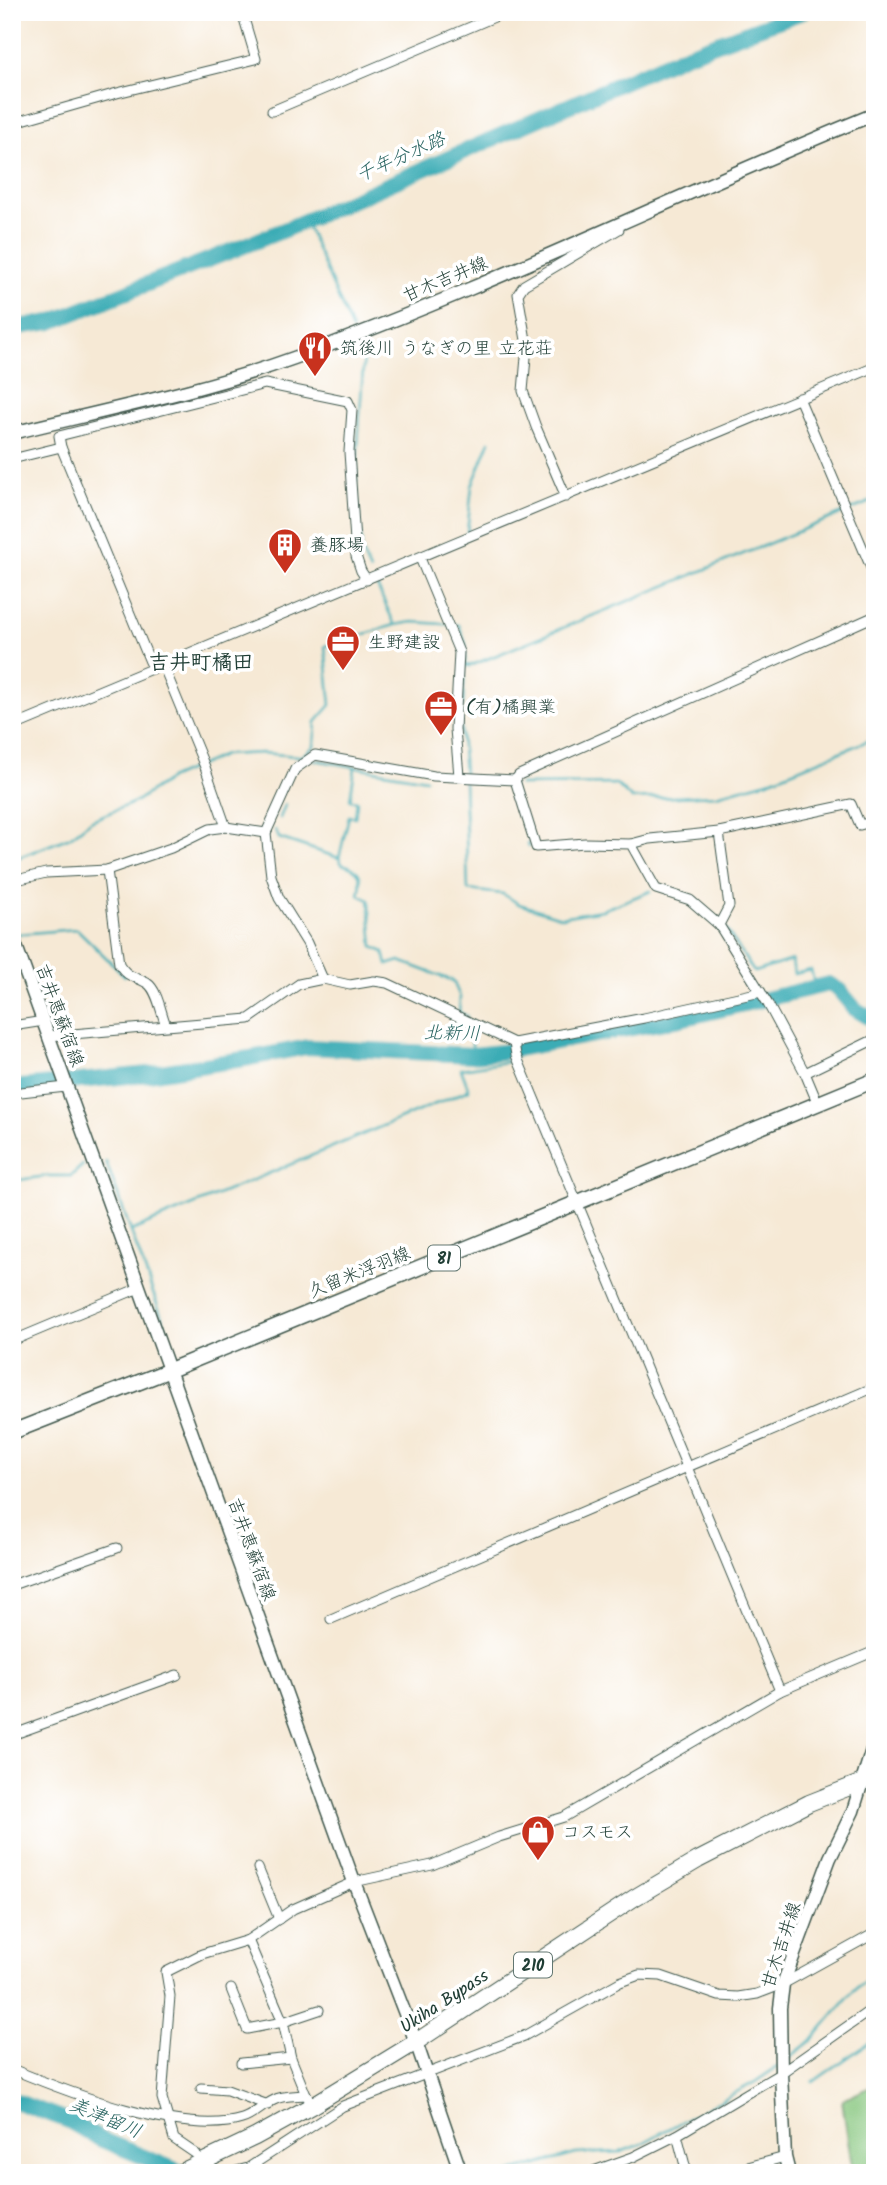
<svg xmlns="http://www.w3.org/2000/svg" width="887" height="2185" font-family="Kalam,'Klee One',sans-serif">
	<rect width="100%" height="100%" fill="#fff"/>
	<filter id="ink" filterUnits="userSpaceOnUse"><feTurbulence type="fractalNoise" baseFrequency=".0143" numOctaves="2"/><feDisplacementMap in="SourceGraphic" scale="14" xChannelSelector="R" yChannelSelector="G"/><feConvolveMatrix kernelMatrix="1 2 1 2 8 2 1 2 1" color-interpolation-filters="sRGB"/></filter>
	<filter id="wash" filterUnits="userSpaceOnUse"><feTurbulence type="fractalNoise" baseFrequency=".00686" numOctaves="4" result="noise"/><feDisplacementMap in="SourceGraphic" scale="28" xChannelSelector="R" yChannelSelector="G"/><feGaussianBlur stdDeviation="1.57" result="paint"/><feColorMatrix in="noise" values="0 0 0 0 0 0 0 0 0 0 0 0 0 0 0 0 0 1.4 0 .05"/><feComposite in="paint" operator="in"/></filter>
	<g filter="url(#wash)">
		<rect width="100%" height="100%" fill="#f6e9d5"/>
		<polygon fill="#86c67e" stroke="#528259" stroke-width="2" points="875,2085 875,2173 853,2173 842,2100"/>
		<g fill="none" stroke-linecap="round" stroke-linejoin="round">
			<g stroke="#3bacb5" stroke-width="2.5">
				<polyline points="305,221 352,330"/>
				<polyline points="364,353 356,475 362,553 370,571"/>
				<polyline points="470,532 467,533 472,486 490,441"/>
				<polyline points="375,582 395,625"/>
				<polyline points="466,665 470,666 875,500"/>
				<polyline points="460,718 464,774"/>
				<polyline points="12,722 21,719"/>
				<polyline points="303,755 314,746 316,722 331,705 325,646 395,625 413,622 459,625 466,645 463,703 460,712"/>
				<polyline points="315,760 426,779"/>
				<path d="M355 768 350 800 357 801 355 817 349 816 339 858 342 864C361 869 363 877 359 895L369 900 373 947 384 952 387 965 400 961 453 981 460 997 459 1012 467 1016"/>
				<polyline points="464,781 468,890 503,894 519,904 561,917 602,910 651,891"/>
				<polyline points="492,783 513,785"/>
				<polyline points="520,785 616,784 632,799 716,795 768,781 875,738"/>
				<polyline points="280,818 285,805"/>
				<polyline points="275,830 279,838 339,858"/>
				<polyline points="528,843 529,846"/>
				<polyline points="12,860 70,837 92,820 135,802 171,778 224,755 262,753 309,757"/>
				<polyline points="726,929 754,972 792,960 794,974 811,970 815,988"/>
				<polyline points="18,934 77,929 125,976"/>
				<polyline points="470,1024 473,1055"/>
				<polyline points="510,1050 510,1051"/>
				<polyline points="106,1162 175,1354"/>
				<polyline points="12,1181 47,1176 71,1176 83,1165"/>
				<polyline points="131,1231 469,1090 461,1069 513,1061"/>
				<polyline points="785,2061 811,2041 854,1990 875,1974"/>
				<polyline points="813,2082 875,2038"/>
				<polyline points="508,2173 576,2154 620,2152 637,2146 755,2082 777,2067"/>
			</g>
			<g stroke="#3bacb5" stroke-width="16">
				<polyline points="12,328 51,322 284,230 685,55 802,12"/>
				<polyline points="12,1088 148,1074 250,1058 307,1047 473,1055 501,1052 676,1020 829,984 839,990 855,1009 875,1021"/>
				<polyline points="12,2100 69,2121 100,2139 183,2173"/>
			</g>
		</g>
	</g>
	<g filter="url(#ink)">
		<g fill="none" stroke-linecap="round" stroke-linejoin="round">
			<g stroke="#3f574c" stroke-width="11">
				<g id="street">
					<polyline points="272,111 506,12"/>
					<polyline points="12,123 117,93 256,59 242,12"/>
					<polyline points="799,398 875,577"/>
					<polyline points="12,459 61,447"/>
					<polyline points="566,497 536,427 523,391 527,346 518,294 524,285 619,229"/>
					<polyline points="420,558 459,652 455,729 459,776"/>
					<polyline points="163,665 205,767 226,827"/>
					<polyline points="153,669 61,447 59,436 265,384 348,401 352,410 349,452 356,556 361,571 367,580"/>
					<polyline points="12,727 875,367"/>
					<polyline points="515,780 536,847 585,843 631,844 656,889 690,900 719,925 768,1004 805,1073 818,1104"/>
					<polyline points="719,832 851,804 860,825 875,821"/>
					<polyline points="631,844 650,839 719,832 729,906 719,925"/>
					<path d="M107 870 119 964C129 979 133 975 147 983 158 990 161 1014 166 1025"/>
					<polyline points="12,881 46,873 107,870 171,848 210,829 226,827 266,833"/>
					<polyline points="323,979 307,943 279,898 271,876 266,833 295,769 315,755 434,776 515,780 519,775 875,616"/>
					<polyline points="12,1026 44,1021"/>
					<polyline points="49,1036 249,1019 299,984 323,979 350,985 374,981 387,983 514,1043 644,1018 761,992"/>
					<polyline points="514,1043 516,1055 780,1691"/>
					<polyline points="805,1073 875,1039"/>
					<polyline points="12,1093 66,1087"/>
					<polyline points="12,1341 139,1288"/>
					<polyline points="12,1585 117,1548"/>
					<polyline points="331,1619 875,1387"/>
					<polyline points="12,1735 177,1675"/>
					<polyline points="258,1868 279,1919"/>
					<polyline points="248,1940 283,2022 291,2058 306,2095"/>
					<polyline points="231,1989 247,2029 283,2022 319,2010"/>
					<polyline points="241,2063 291,2058"/>
					<path d="M12 2069C67 2092 184 2137 242 2119 253 2116 263 2105 274 2100 282 2095 296 2096 306 2095L313 2105"/>
					<polyline points="201,2088 227,2090 268,2105"/>
					<polyline points="677,2135 687,2173"/>
					<polyline points="196,2154 174,2139 162,2098 170,1996 166,1972 202,1954 248,1940 293,1909 354,1882 432,1865 499,1837 564,1817 780,1691 875,1651"/>
					<polyline points="215,2171 223,2173"/>
					<polyline points="229,2173 248,2168 343,2106 524,2036 620,1982 639,1975 661,1976 719,1996 738,1997 757,1994 783,1984 875,1933"/>
					<polyline points="588,2173 633,2157 677,2135 781,2073 875,2007"/>
					<polyline points="726,2173 785,2157"/>
				</g>
			</g>
			<g stroke="#3f574c" stroke-width="15">
				<g id="secondary">
					<path d="M12 433C106 410 203 391 294 358 491 287 680 193 875 114"/>
					<polyline points="12,935 354,1882 416,2042 461,2173"/>
					<polyline points="789,2173 785,2157 781,2073 780,2008 783,1984 830,1858 853,1811 875,1740"/>
				</g>
			</g>
			<g stroke="#3f574c" stroke-width="17">
				<polyline id="primary" points="12,1432 170,1370 875,1080"/>
			</g>
			<g stroke="#3f574c" stroke-width="18">
				<polyline id="highway" points="179,2173 255,2137 313,2105 416,2042 634,1898 698,1860 809,1803 875,1777"/>
			</g>
			<use href="#street" stroke="#fff" stroke-width="9"/>
			<use href="#secondary" stroke="#fff" stroke-width="12"/>
			<use href="#primary" stroke="#fff" stroke-width="14"/>
			<use href="#highway" stroke="#fff" stroke-width="16"/>
		</g>
	</g>
	<defs>
		<g id="restaurant-pin" transform="scale(1.75)"><path d="M0 17L-7.5 6A9.5 9.5 0 1 1 7.5 6Z" fill="#c8321e" stroke="#fff"/><path d="M-5-6h1v4h1v-4h1v4h1v-4h1v5L-1.5 .5V6h-2V.5L-5-1ZM5-6V6H3V1.5H1.5Q1.5-4 5-6Z" fill="#fff"/></g>
		<g id="building-pin" transform="scale(1.75)"><path d="M0 17L-7.5 6A9.5 9.5 0 1 1 7.5 6Z" fill="#c8321e" stroke="#fff"/><path d="M-4-6H4V6H1V3H-1V6H-4ZM-2.5-4.3h1.7v1.8h-1.7ZM.8-4.3h1.7v1.8H.8ZM-2.5-1h1.7V.8h-1.7ZM.8-1h1.7V.8H.8Z" fill="#fff"/></g>
		<g id="office-pin" transform="scale(1.75)"><path d="M0 17L-7.5 6A9.5 9.5 0 1 1 7.5 6Z" fill="#c8321e" stroke="#fff"/><path d="M-6-3h4V-5.5h4V-3h4V5H-6ZM-1-4.5V-3h2v-1.5ZM-6 0V1H6V0Z" fill="#fff"/></g>
		<g id="shop-pin" transform="scale(1.75)"><path d="M0 17L-7.5 6A9.5 9.5 0 1 1 7.5 6Z" fill="#c8321e" stroke="#fff"/><path d="M-5-2.5h2.3a2.7 3.5 0 0 1 5.4 0H5L5.5 6h-11ZM-1.5-2.5h3a1.5 2.3 0 0 0-3 0Z" fill="#fff"/></g>
	</defs>
	<g fill-rule="evenodd">
		<use href="#restaurant-pin" x="315" y="348"/>
		<use href="#building-pin" x="285" y="545"/>
		<use href="#office-pin" x="343" y="642"/>
		<use href="#office-pin" x="441" y="707"/>
		<use href="#shop-pin" x="538" y="1832"/>
	</g>
	<g text-anchor="middle" stroke-width="7" stroke-linejoin="round" paint-order="stroke">
		<g fill="#fff" stroke="#627771" stroke-width="2">
			<rect x="428" y="1245.5" width="32" height="25" rx="5"/>
			<rect x="514" y="1952.5" width="38" height="25" rx="5"/>
		</g>
		<g font-size="16" font-weight="bold" fill="#1f3d34">
			<text x="444" y="1264">81</text>
			<text x="533" y="1971">210</text>
		</g>
		<g font-size="18" fill="#1f3d34" stroke="#fff">
			<text transform="translate(445 279) rotate(-23)" y="6">甘木吉井線</text>
			<text transform="translate(60 1015) rotate(70)" y="6">吉井恵蘇宿線</text>
			<text transform="translate(359 1272) rotate(-22)" y="6">久留米浮羽線</text>
			<text transform="translate(252 1549) rotate(70)" y="6">吉井恵蘇宿線</text>
			<text transform="translate(781 1945) rotate(-72)" y="6">甘木吉井線</text>
			<text transform="translate(444 2001) rotate(-33)" y="6">Ukiha Bypass</text>
		</g>
		<g font-size="18" fill="#1f3d34" stroke="#fff" text-anchor="start">
			<text x="340" y="354">筑後川 うなぎの里 立花荘</text>
			<text x="310" y="551">養豚場</text>
			<text x="368" y="648">生野建設</text>
			<text x="466" y="713">(有)橘興業</text>
			<text x="562" y="1838">コスモス</text>
		</g>
		<g font-size="19" font-style="italic" fill="#296461" stroke="#fff">
			<text transform="translate(400 156) rotate(-24)" y="7">千年分水路</text>
			<text transform="translate(452 1032) rotate(1)" y="7">北新川</text>
			<text transform="translate(106 2117) rotate(23)" y="7">美津留川</text>
		</g>
		<g font-size="21" font-weight="bold" fill="#1f3d34" stroke="#fff">
			<text x="201" y="669">吉井町橘田</text>
		</g>
	</g>
	<rect width="887" height="2185" fill="none" stroke="#fff" stroke-width="42"/>
</svg>
